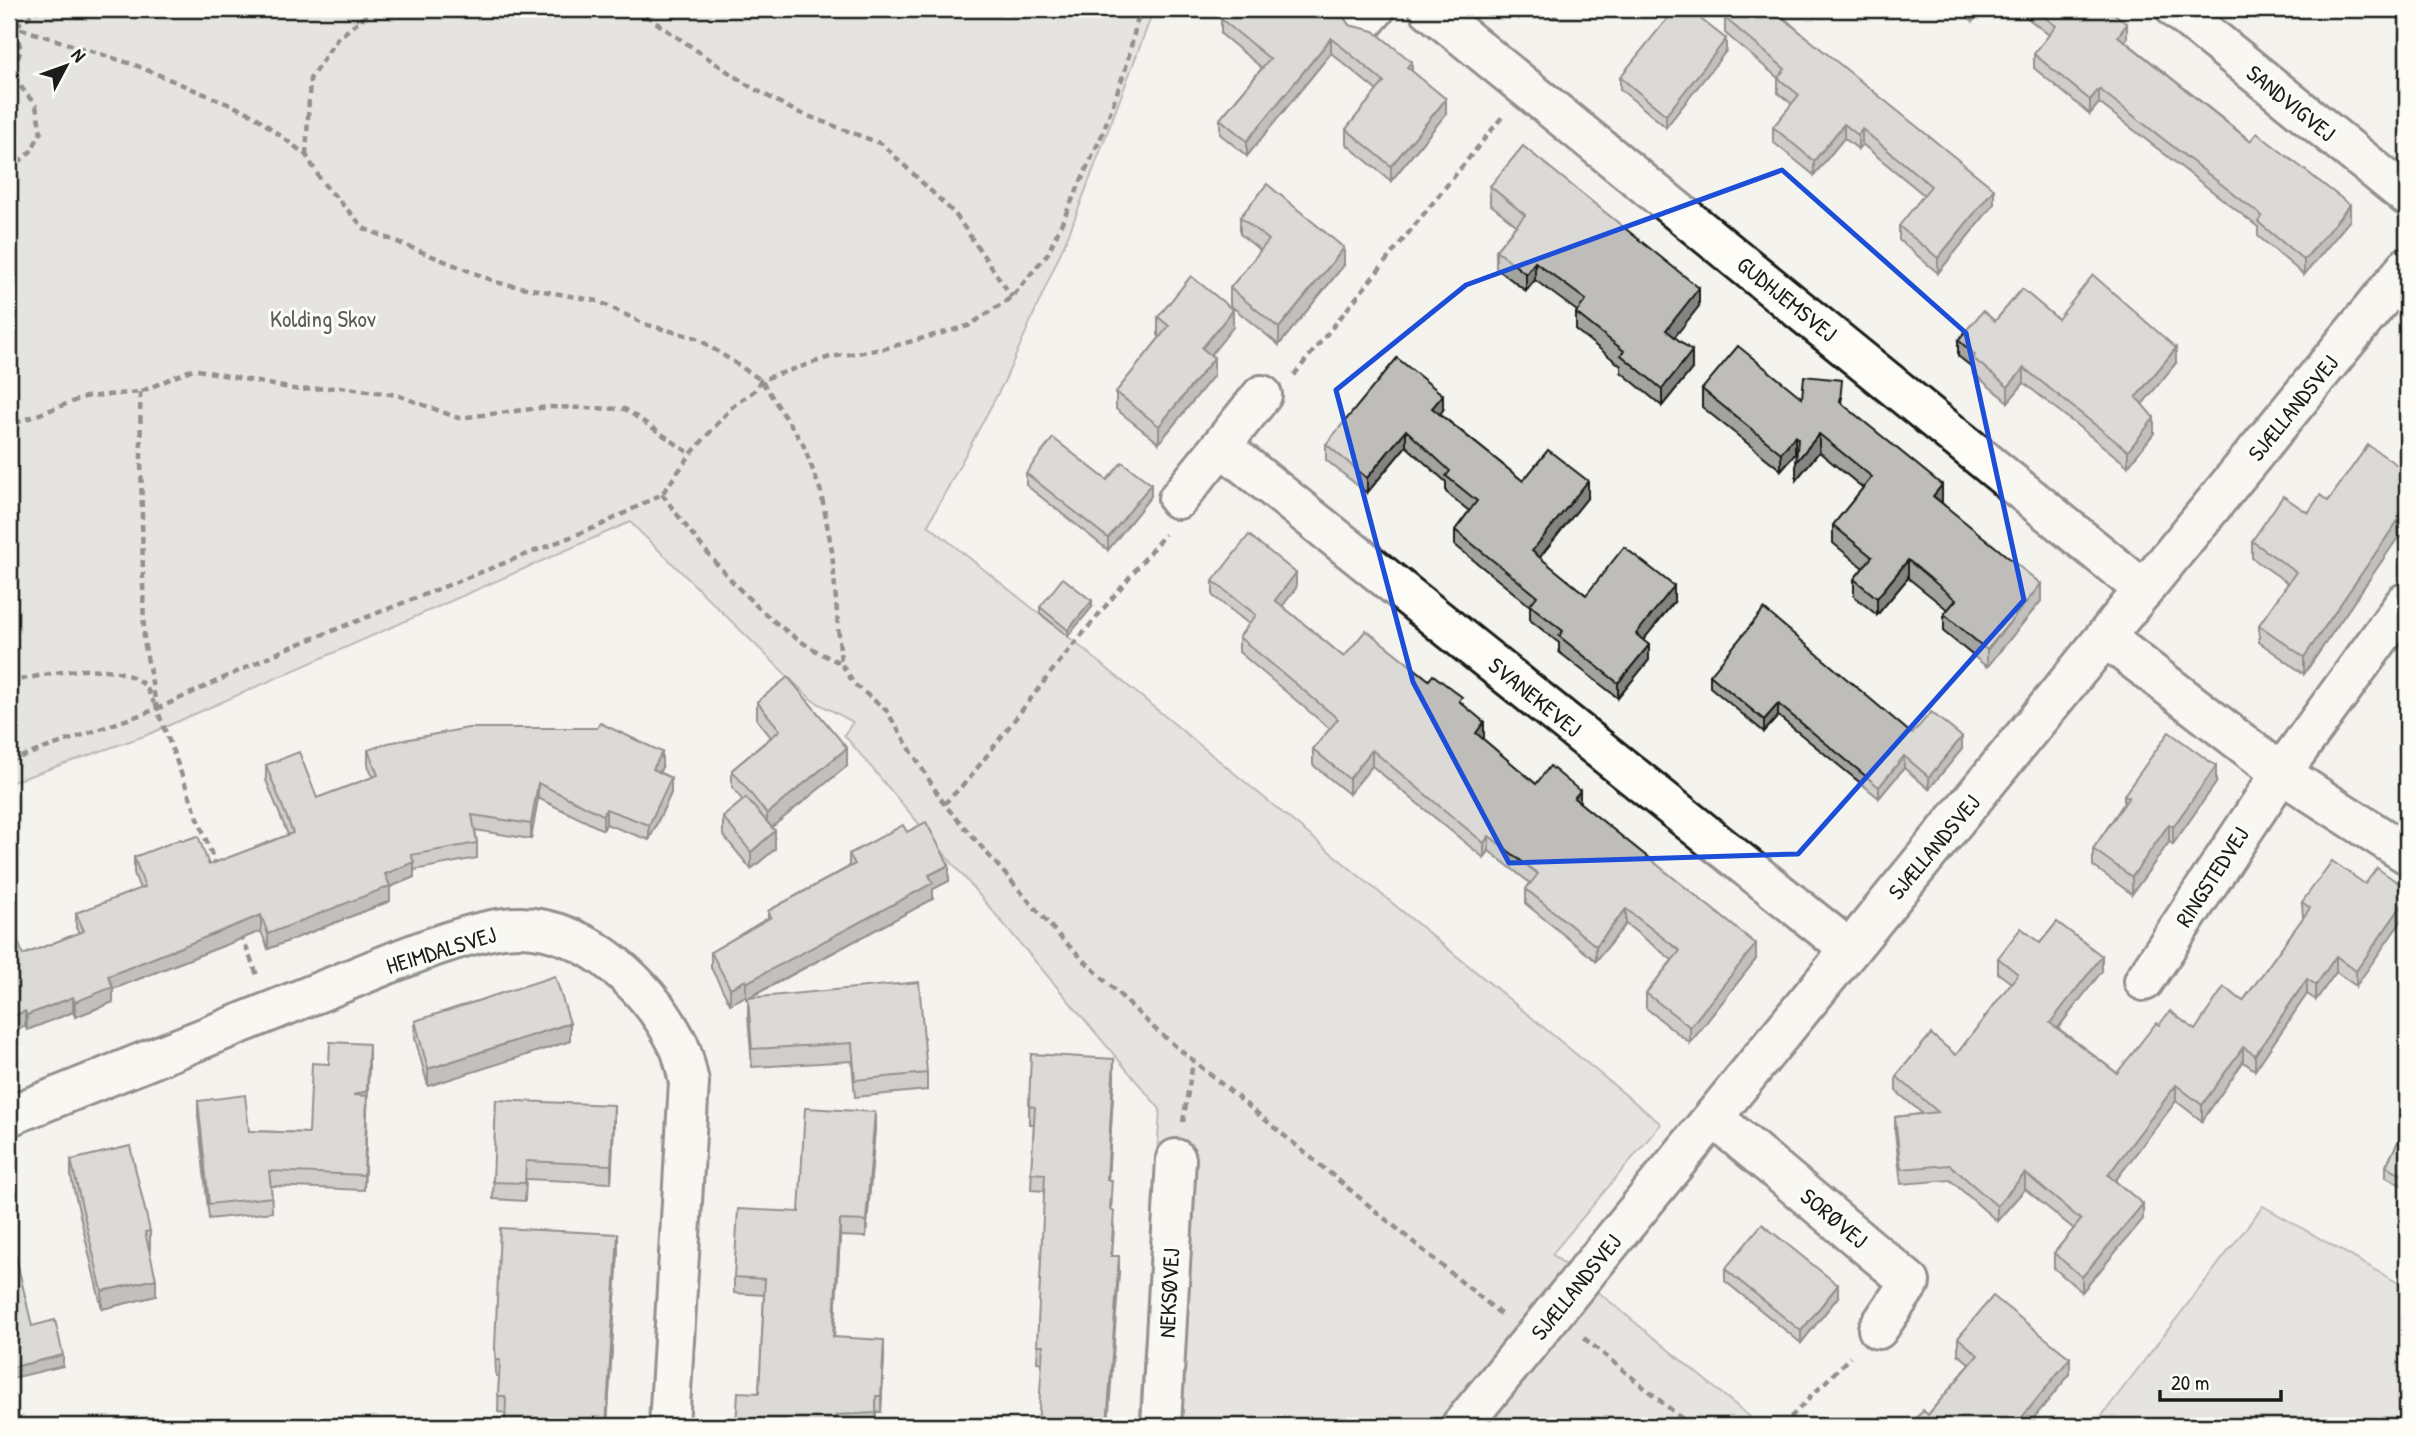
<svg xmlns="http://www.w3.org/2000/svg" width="2416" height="1435" font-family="'Patrick Hand',sans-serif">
	<rect width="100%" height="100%" fill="#f4f3ee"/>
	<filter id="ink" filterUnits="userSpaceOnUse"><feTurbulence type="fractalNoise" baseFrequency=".0143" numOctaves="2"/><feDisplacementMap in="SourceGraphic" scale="14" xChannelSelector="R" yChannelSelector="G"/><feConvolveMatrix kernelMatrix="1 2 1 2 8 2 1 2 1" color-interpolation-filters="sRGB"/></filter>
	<g filter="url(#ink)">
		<g fill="#d4d3cf" stroke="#787876" stroke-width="2">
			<polygon points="9,9 1154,9 1070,231 1005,380 928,525 1071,639 1661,1124 1552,1254 1761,1426 1139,1426 1160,1109 844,735 853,722 812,700 630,522 147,735 9,783"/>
			<polygon points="2263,1206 2407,1288 2407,1426 2094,1426"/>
		</g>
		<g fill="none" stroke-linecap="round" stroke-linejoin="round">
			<g stroke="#1c1c1c" stroke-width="44">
				<g id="minor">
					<polyline points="1429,9 2144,590"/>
					<polyline points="2176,9 2407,196"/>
					<polyline points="1363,23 1375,9"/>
					<polyline points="1221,446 1849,949"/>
					<polyline points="1178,499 1262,395"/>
					<polyline points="2106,638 2281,773 2407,854"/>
					<polyline points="2144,981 2281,773 2405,603"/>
					<path d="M9 1116C117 1073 226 1029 334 986 382 967 472 926 521 927 589 929 650 987 679 1046 684 1057 686 1070 689 1082L669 1426"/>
					<polyline points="1714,1118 1910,1282 1878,1329"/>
					<polyline points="1161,1426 1176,1159"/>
					<polyline points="1461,1426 2407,267"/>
				</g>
			</g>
			<g stroke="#1c1c1c" stroke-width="4.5" stroke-dasharray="7 5" stroke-linecap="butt">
				<polyline points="636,9 749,86 795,111 882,144 955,214 1012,297"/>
				<polyline points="9,25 135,65 252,114 306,155 322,182 365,229 499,283 598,301 644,324 697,338 761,380 803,444 821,492 832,551 841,663 854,684 886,710 944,804 1062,939 1155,1029 1503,1316"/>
				<polyline points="16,26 40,9"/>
				<polyline points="9,81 21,50 15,27"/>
				<polyline points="306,155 310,79 337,39 374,9"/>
				<polyline points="9,171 31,151 41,132 36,106 11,74"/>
				<polyline points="1294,375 1502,117"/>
				<polyline points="140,392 144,641 157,709 216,866"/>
				<polyline points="9,416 16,423"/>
				<polyline points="9,434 16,423 85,397 140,392 193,369 299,390 340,387 397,395 458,418 548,407 625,409 691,454"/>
				<path d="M662 494C708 557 768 633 841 663"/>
				<path d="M9 682C44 675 113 657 143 684 148 688 151 698 154 703"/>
				<polyline points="9,761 157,709 286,649 601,525 662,494 691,454 733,406 755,390 761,380 830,357 883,349 968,326 1012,297 1048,253 1102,135 1126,67 1140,9"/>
				<polyline points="944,804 968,780 1052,671 1165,534"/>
				<polyline points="241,934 257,975"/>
				<polyline points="1183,1122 1193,1062"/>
				<polyline points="1584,1338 1691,1426"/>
				<polyline points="1782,1426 1850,1357"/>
			</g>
			<use href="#minor" stroke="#fdfcf7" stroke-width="38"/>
		</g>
		<g fill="#a3a3a0" stroke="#1c1c1c" stroke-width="2">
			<polygon points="1506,9 1525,9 1518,18"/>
			<polygon points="1545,9 1561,9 1555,17"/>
			<polygon points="1784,9 1784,14 1782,16 1994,204 1938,273 1899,240 1899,226 1924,195 1862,144 1858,149 1844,138 1814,175 1773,142 1773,127 1792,104 1778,93 1778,78 1725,33 1725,18"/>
			<polygon points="1958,9 1983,9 1973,21"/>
			<polygon points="2016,9 2109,9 2127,38 2125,41 2350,220 2304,275 2258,236 2258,227 2099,103 2090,114 2034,68 2034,54 2049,35"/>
			<polygon points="1278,11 1343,16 1349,25 1412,71 1446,114 1391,181 1346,144 1346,129 1377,91 1331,53 1247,156 1220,134 1220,119 1262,68 1221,34 1221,19"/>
			<polygon points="2407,37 2407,62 2404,59 2404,42"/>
			<polygon points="1726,51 1666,127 1620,89 1620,77"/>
			<polygon points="1490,186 1699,306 1674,337 1692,369 1662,406 1621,372 1621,366 1576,330 1576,313 1577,311 1535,280 1526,291 1496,268 1496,250 1516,225 1490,204"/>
			<polygon points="1240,217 1344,265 1279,345 1230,305 1230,288 1261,251 1240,234"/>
			<polygon points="1158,317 1233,327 1211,355 1214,375 1159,443 1116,409 1116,392 1160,337 1158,335"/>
			<polygon points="2058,319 2176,363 2142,404 2154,433 2128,466 2024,383 2008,402 1973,373 1973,368 1958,356 1958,340 1995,321"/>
			<polygon points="1702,389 1802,398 1842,397 1841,403 2041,601 1987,667 1944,632 1944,614 1948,610 1908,578 1877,615 1854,596 1854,579 1863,568 1833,543 1833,525 1863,488 1819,452 1796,480 1797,456 1795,454 1781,470 1702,407"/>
			<polygon points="1443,410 1440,414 1523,481 1588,497 1539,558 1586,595 1674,602 1643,640 1649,660 1618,698 1559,652 1559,643 1530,620 1530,606 1455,545 1455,530 1469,511 1446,492 1446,482 1406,446 1367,493 1326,460 1326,444"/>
			<polygon points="2407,464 2407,541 2399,536 2304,674 2259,642 2259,625 2288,583 2252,558 2252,541 2328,501 2403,469"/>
			<polygon points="1026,473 1107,480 1151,496 1108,550 1026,485"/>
			<polygon points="1213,581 1296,588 1282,606 1344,657 1429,680 1462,703 1484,738 1483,739 1536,784 1580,803 1756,959 1690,1043 1646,1008 1646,993 1672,960 1626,924 1596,961 1526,904 1526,889 1530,883 1489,851 1484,858 1372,766 1349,794 1313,765 1313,749 1330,729 1239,652 1239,637 1249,624 1213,596"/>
			<polygon points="1040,607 1092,607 1068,636 1040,613"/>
			<polygon points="1710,675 1912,734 1962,749 1929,789 1904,768 1879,798 1778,716 1764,732 1710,687"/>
			<polygon points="757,702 847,766 772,827 775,849 751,869 723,835 723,817 743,801 732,787 732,770 771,737 757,720"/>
			<polygon points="368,750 662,767 659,772 671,793 649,840 606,824 603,830 538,798 531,839 475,830 477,843 477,858 414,870 414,877 390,887 390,901 268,949 261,931 113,989 113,1002 75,1017 73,1012 27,1030 25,1026 9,1033 9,929 23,955 79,933 76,928 76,913 140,889 134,873 134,857 182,841 209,865 288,835 266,780 266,765 317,798 373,777 368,765"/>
			<polygon points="2216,783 2173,844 2169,842 2132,894 2093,866 2093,849 2124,803 2124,795"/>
			<polygon points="907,832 949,881 933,889 933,899 749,998 927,1073 927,1090 855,1097 852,1061 752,1067 748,1015 748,999 746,999 746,996 730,1004 711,968 711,952 768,918 768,911 849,867 849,854"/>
			<polygon points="2365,884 2356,986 2336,972 2316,1000 2307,994 2255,1070 2243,1062 2202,1121 2176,1101 2115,1181 2143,1219 2082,1292 2054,1268 2054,1253 2074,1229 2025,1189 1997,1221 1950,1180 1901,1184 1895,1132 1895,1117 1923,1114 1896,1091 1896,1076 1956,1055 2011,983 1998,973 1998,958 2040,943 2102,971 2058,1028 2117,1073 2159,1025 2195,1030 2243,1001 2303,918 2302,902"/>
			<polygon points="415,1021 570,1041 428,1086 415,1038"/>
			<polygon points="369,1059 364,1190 271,1186 272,1212 209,1219 198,1116 198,1101 249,1131 309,1133 329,1064"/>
			<polygon points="1114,1076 1108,1180 1112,1197 1111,1210 1114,1228 1112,1256 1119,1273 1042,1363 1037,1362 1045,1191 1031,1190 1034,1124 1029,1124 1029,1106"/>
			<polygon points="496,1100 614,1123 611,1183 526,1179 525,1201 493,1199"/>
			<polygon points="2407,1124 2407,1188 2386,1177 2386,1166"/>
			<polygon points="875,1128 866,1237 840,1236 834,1337 884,1356 881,1412 876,1412 876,1426 736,1426 759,1393 764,1295 734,1293 734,1277 799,1212"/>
			<polygon points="71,1160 150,1231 150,1249 149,1249 156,1296 102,1309 71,1177"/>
			<polygon points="618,1250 607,1426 505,1426 505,1413 498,1412 499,1376 496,1376 495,1348"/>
			<polygon points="1725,1269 1838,1297 1801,1343 1725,1281"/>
			<polygon points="1958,1338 2070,1374 2027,1426 1910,1426 1928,1415 1970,1364 1958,1354"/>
		</g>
		<g fill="#858482" stroke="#1c1c1c" stroke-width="2">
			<polygon points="1518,9 1525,9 1518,18"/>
			<polygon points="1555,9 1561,9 1555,17"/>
			<polygon points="1776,9 1784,9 1784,14 1774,25 1774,11"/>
			<polygon points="1973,9 1983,9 1973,21"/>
			<polygon points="2127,24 2127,38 2118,50 2118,36"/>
			<polygon points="1331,38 1331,53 1247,156 1247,141"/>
			<polygon points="1726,39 1726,51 1666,127 1666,115"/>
			<polygon points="1412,62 1412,77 1407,67"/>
			<polygon points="2099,89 2099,103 2090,114 2090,100"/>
			<polygon points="1446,99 1446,114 1391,181 1391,166"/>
			<polygon points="1844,124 1844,138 1814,175 1814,161"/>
			<polygon points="1862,129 1862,144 1858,149 1858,135"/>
			<polygon points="1994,189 1994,204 1938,273 1938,258"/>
			<polygon points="2350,205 2350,220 2304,275 2304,260"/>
			<polygon points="1344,248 1344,265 1279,345 1279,328"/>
			<polygon points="1535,262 1535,280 1526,291 1526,274"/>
			<polygon points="1699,288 1699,306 1666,348 1666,330"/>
			<polygon points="1233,310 1233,327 1202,366 1202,348"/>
			<polygon points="2176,348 2176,363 2136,412 2136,397"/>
			<polygon points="1692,351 1692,369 1662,406 1662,389"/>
			<polygon points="1214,358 1214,375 1159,443 1159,426"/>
			<polygon points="2024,368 2024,383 2008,402 2008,387"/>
			<polygon points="1443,395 1443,410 1432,424 1432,408"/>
			<polygon points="2154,418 2154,433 2128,466 2128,451"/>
			<polygon points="1406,430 1406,446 1367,493 1367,478"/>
			<polygon points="1819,434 1819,452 1796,480 1796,462"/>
			<polygon points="1795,436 1795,454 1781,470 1781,453"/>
			<polygon points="1588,481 1588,497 1532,567 1532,551"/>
			<polygon points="1151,484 1151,496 1108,550 1108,538"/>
			<polygon points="1942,485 1942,503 1933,496"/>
			<polygon points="2399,519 2399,536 2304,674 2304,657"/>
			<polygon points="1908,560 1908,578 1877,615 1877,598"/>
			<polygon points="1296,573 1296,588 1275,616 1275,600"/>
			<polygon points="2041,584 2041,601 1987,667 1987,650"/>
			<polygon points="1674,586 1674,602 1636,649 1636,634"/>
			<polygon points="1092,601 1092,607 1068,636 1068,630"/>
			<polygon points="1649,645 1649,660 1618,698 1618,683"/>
			<polygon points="1778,704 1778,716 1764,732 1764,720"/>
			<polygon points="1484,722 1484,738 1476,749 1476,733"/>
			<polygon points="1962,737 1962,749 1929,789 1929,777"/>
			<polygon points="847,748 847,766 767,831 767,814"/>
			<polygon points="1372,750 1372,766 1349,794 1349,779"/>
			<polygon points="662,752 662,767 653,785 653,769"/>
			<polygon points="1904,756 1904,768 1879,798 1879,787"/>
			<polygon points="2216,766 2216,783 2173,844 2173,827"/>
			<polygon points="671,778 671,793 649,840 649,825"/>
			<polygon points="538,783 538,798 531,839 531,824"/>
			<polygon points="1580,791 1580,806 1574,798"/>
			<polygon points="606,809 606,824 603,830 603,815"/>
			<polygon points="2169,824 2169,842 2132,894 2132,877"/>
			<polygon points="775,831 775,849 751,869 751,852"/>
			<polygon points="1489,836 1489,851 1484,858 1484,843"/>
			<polygon points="414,862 414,877 390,887 390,901 268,949 268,934 385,874"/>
			<polygon points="949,865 949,881 933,889 933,899 746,999 746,983 929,875"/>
			<polygon points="2407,898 2407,913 2356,986 2356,971"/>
			<polygon points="1626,909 1626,924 1596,961 1596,946"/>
			<polygon points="261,915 261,931 113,989 113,1002 75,1017 75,1002 108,976"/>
			<polygon points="1756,944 1756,959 1690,1043 1690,1027"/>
			<polygon points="2102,956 2102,971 2050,1038 2050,1023"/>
			<polygon points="2336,956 2336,972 2316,1000 2316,985"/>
			<polygon points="2307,979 2307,994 2255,1070 2255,1055"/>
			<polygon points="746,980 746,996 730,1004 730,988"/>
			<polygon points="73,997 73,1012 27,1030 27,1015"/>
			<polygon points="25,1011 25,1026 9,1033 9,1018"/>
			<polygon points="570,1023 570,1041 428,1086 428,1069"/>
			<polygon points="369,1044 369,1059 364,1190 364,1175 353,1095"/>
			<polygon points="2243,1047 2243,1062 2202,1121 2202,1105"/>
			<polygon points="1114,1059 1114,1076 1107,1197 1107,1180"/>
			<polygon points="2176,1085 2176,1101 2108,1190 2108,1175"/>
			<polygon points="614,1105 614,1123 611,1183 611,1165"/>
			<polygon points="875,1112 875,1128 866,1237 866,1221"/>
			<polygon points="2025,1173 2025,1189 1997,1221 1997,1206"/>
			<polygon points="2143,1204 2143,1219 2082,1292 2082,1277"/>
			<polygon points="840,1220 840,1236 833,1353 833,1337"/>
			<polygon points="618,1234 618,1250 607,1426 606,1426"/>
			<polygon points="1119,1256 1119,1273 1108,1426 1107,1426"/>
			<polygon points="156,1279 156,1296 102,1309 102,1291"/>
			<polygon points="1838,1285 1838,1297 1801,1343 1801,1331"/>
			<polygon points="884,1340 884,1356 881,1412 881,1396"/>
			<polygon points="63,1355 63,1366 9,1379 9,1368"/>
			<polygon points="2070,1358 2070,1374 2027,1426 2015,1426"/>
		</g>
		<g fill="#bebdba" stroke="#1c1c1c" stroke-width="2">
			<polygon points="1230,9 1275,9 1278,11 1279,9 1342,9 1343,16 1349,25 1374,31 1412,62 1407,67 1446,99 1391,166 1346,129 1384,82 1331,38 1247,141 1220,119 1270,59 1221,19"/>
			<polygon points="1675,9 1688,9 1726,39 1666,115 1620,77"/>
			<polygon points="1732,9 1776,9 1774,11 1994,189 1938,258 1899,226 1931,186 1862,129 1858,135 1844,124 1814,161 1773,127 1799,95 1778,78 1785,69 1725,18"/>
			<polygon points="2034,9 2109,9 2127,24 2118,36 2250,141 2257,133 2350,205 2304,260 2258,222 2262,216 2099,89 2090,100 2034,54 2056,26"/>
			<polygon points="1523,146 1699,288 1666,330 1692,351 1662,389 1621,355 1624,351 1576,313 1586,300 1535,262 1526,274 1496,250 1525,215 1490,186"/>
			<polygon points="1267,184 1344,248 1279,328 1230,288 1269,240 1240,217"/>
			<polygon points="2093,275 2176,348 2136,397 2154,418 2128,451 2024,368 2008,387 1973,358 1975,355 1958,340 1983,311 1995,321 2022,289 2058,319"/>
			<polygon points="1191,276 1233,310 1202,348 1214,358 1159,426 1116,392 1169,326 1158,317"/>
			<polygon points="1738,346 1802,398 1804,376 1842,380 1840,402 1942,485 1933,496 2041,584 1987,650 1944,614 1956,600 1908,560 1877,598 1854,579 1872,557 1833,525 1872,477 1819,434 1796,462 1798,439 1795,436 1781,453 1702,389"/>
			<polygon points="1397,358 1443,395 1432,408 1523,481 1548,450 1588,481 1532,551 1586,595 1624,547 1674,586 1636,634 1649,645 1618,683 1559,636 1563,631 1530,605 1537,596 1455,530 1477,501 1446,476 1450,471 1406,430 1367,478 1326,444"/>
			<polygon points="1053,438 1107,480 1122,462 1151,484 1108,538 1026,473"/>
			<polygon points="2368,445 2403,469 2407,464 2407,524 2399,519 2304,657 2259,625 2296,572 2252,541 2283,496 2308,513 2320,495 2328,501"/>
			<polygon points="1249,535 1296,573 1275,600 1344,657 1366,630 1429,680 1433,675 1462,697 1459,701 1484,722 1476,733 1536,784 1550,766 1580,791 1574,798 1756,944 1690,1027 1646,993 1680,951 1626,909 1596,946 1526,889 1538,874 1489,836 1484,843 1372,750 1349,779 1313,749 1338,719 1239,637 1256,615 1213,581"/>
			<polygon points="1063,578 1092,601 1068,630 1040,607"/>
			<polygon points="1764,609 1912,734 1931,712 1962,737 1929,777 1904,756 1879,787 1778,704 1764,720 1710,675"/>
			<polygon points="788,677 847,748 767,814 732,770 780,730 757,702"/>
			<polygon points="600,723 662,752 653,769 671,778 649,825 606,809 603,815 538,783 531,824 472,815 477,843 411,855 414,862 385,874 390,886 268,934 261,915 108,976 113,987 75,1002 73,997 27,1015 25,1011 9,1018 9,929 13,927 23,955 84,931 76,913 145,887 134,857 181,839 182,841 198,836 209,865 293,833 266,765 299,752 317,798 378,775 368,750 388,743 468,728 597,728"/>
			<polygon points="2169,732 2216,766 2173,827 2169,824 2132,877 2093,849 2129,797 2124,795"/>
			<polygon points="746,798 775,831 751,852 723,817"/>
			<polygon points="926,822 949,865 929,875 933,883 746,983 746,980 730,988 711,952 771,917 768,911 855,864 849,854 903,825 907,832"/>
			<polygon points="2332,861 2365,884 2377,868 2407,889 2407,898 2356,971 2336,956 2316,985 2307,979 2255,1055 2243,1047 2202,1105 2176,1085 2108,1175 2143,1204 2082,1277 2054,1253 2081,1220 2025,1173 1997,1206 1950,1165 1901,1169 1895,1117 1938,1112 1896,1076 1931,1034 1956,1055 2018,974 1998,958 2021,928 2040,943 2057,922 2102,956 2050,1023 2117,1073 2156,1023 2159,1025 2170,1011 2195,1030 2224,987 2243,1001 2310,908 2302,902"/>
			<polygon points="555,976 570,1023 428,1069 415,1021"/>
			<polygon points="919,982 927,1073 855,1080 852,1043 752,1049 748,998"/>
			<polygon points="330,1042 369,1044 367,1091 353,1095 367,1096 364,1175 269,1171 272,1197 209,1204 198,1101 245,1095 249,1131 309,1133 312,1063 329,1064"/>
			<polygon points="1031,1054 1114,1059 1107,1180 1112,1180 1110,1210 1114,1211 1111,1256 1119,1256 1107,1426 1038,1426 1043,1345 1037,1345 1045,1174 1031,1173 1035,1107 1029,1106"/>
			<polygon points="496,1100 614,1105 611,1165 526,1161 525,1183 493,1182"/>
			<polygon points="805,1108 875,1112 866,1221 840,1220 833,1337 884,1340 881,1396 876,1396 876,1413 836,1415 836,1426 736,1426 738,1392 759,1393 765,1279 734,1277 738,1209 799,1212"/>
			<polygon points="2407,1124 2407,1177 2386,1166"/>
			<polygon points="130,1146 150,1231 145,1232 156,1279 102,1291 71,1160"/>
			<polygon points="1762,1224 1838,1285 1801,1331 1725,1269"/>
			<polygon points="500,1228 618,1234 606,1426 505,1426 506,1400 505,1396 498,1396 500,1360 496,1360 495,1348"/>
			<polygon points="9,1240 12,1240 32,1326 55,1320 63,1355 9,1368"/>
			<polygon points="1993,1296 2070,1358 2015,1426 1910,1426 1923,1410 1928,1415 1978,1355 1958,1338"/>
		</g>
	</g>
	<path d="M0 0H2416V1435H0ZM1782 170 1966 333 2024 600 1798 854 1509 863 1413 682 1336 390 1466 285Z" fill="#f4f3ee" fill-opacity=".55" fill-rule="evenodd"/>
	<path fill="none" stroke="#1d4ed8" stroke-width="5" stroke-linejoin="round" d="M1782 170 1966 333 2024 600 1798 854 1509 863 1413 682 1336 390 1466 285Z"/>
	<g text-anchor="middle" stroke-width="6" stroke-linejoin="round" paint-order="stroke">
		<g font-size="23" fill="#1c1c1c" stroke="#fdfcf7">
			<text transform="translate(2291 103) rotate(39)" y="8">SANDVIGVEJ</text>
			<text transform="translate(1787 299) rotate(39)" y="8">GUDHJEMSVEJ</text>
			<text transform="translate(2293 408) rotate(-51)" y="8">SJÆLLANDSVEJ</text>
			<text transform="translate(1535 697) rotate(39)" y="8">SVANEKEVEJ</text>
			<text transform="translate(1934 847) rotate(-50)" y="8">SJÆLLANDSVEJ</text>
			<text transform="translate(2212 877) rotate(-57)" y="8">RINGSTEDVEJ</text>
			<text transform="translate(441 950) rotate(-17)" y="8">HEIMDALSVEJ</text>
			<text transform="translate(1834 1218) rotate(40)" y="8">SORØVEJ</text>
			<text transform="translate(1576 1287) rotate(-51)" y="8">SJÆLLANDSVEJ</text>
			<text transform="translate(1169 1293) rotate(-87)" y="8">NEKSØVEJ</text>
		</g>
		<g font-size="23" fill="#5c5c5b" stroke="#fdfcf7">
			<text x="323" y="327">Kolding Skov</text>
		</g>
	</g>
	<rect width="2416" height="1435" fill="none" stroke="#fdfcf7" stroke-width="35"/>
	<rect x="18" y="18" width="2381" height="1400" fill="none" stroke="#1c1c1c" stroke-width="2.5" filter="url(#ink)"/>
	<g transform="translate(66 66) rotate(49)" stroke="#fdfcf7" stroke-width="5" paint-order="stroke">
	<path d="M0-5L12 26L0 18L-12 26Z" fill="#1c1c1c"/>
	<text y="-10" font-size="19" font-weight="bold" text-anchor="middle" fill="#1c1c1c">N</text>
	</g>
	<path d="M2160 1390v10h121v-10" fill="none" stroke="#1c1c1c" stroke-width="3.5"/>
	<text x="2171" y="1390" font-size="21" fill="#1c1c1c" stroke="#fdfcf7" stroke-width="5" paint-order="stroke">20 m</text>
</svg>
